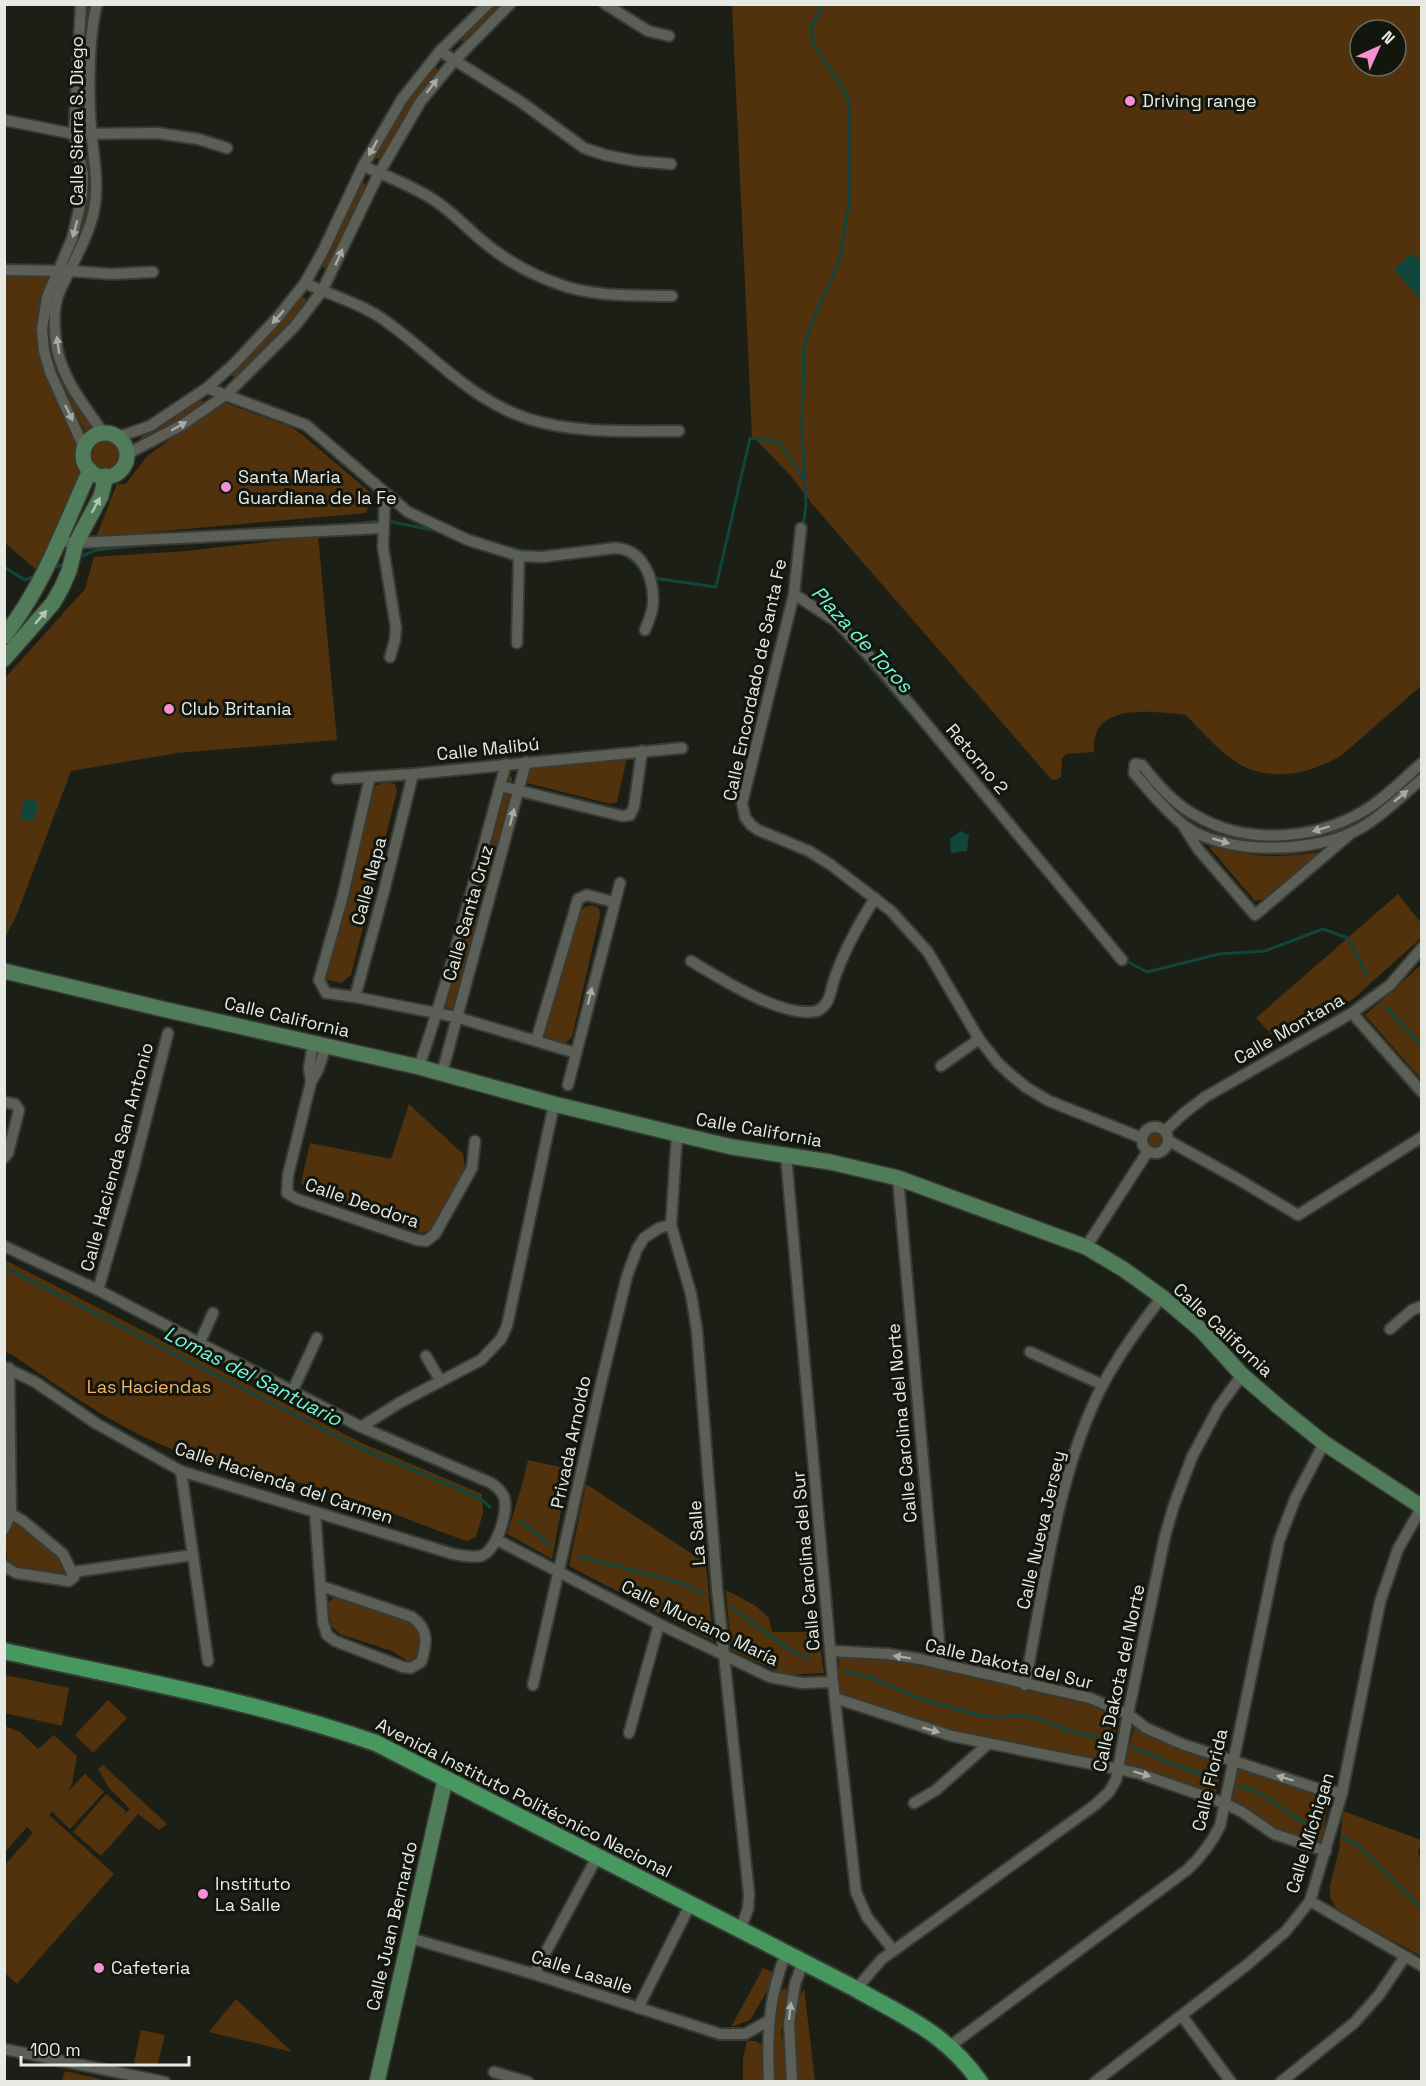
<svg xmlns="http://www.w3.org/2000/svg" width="1426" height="2086" font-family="'Space Grotesk',sans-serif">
	<rect width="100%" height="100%" fill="#1c1f16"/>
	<g fill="#52320c" fill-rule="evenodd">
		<polygon points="84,5 95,5 86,115 79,113"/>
		<polygon points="493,5 504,5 464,43 460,38"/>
		<path d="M732 5H1421V686L1342 755C1314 772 1276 782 1245 767 1224 757 1202 732 1186 715 1161 713 1115 704 1098 729 1094 736 1094 744 1094 752L1066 754 1062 759 1061 777 1056 780 1051 779 813 505 790 475 752 436ZM1360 30H1396V66H1360Z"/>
		<polygon points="434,65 439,71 400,123 380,160 373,157 410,95"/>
		<polygon points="86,156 91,156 90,224 71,256 70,254"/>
		<polygon points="359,181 368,185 328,270 318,264"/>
		<polygon points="56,272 40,328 87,466 46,578 5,543 4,274"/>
		<polygon points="300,295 307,300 285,329 237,379 229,374"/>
		<polygon points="50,299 54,338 94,426 85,431 51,366 44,336"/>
		<polygon points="198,399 204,402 181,420 143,442 140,436"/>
		<polygon points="223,402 291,427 304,436 373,495 366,513 96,537 117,484 126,484 147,456"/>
		<circle cx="109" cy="456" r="17"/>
		<polygon points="318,536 337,740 177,753 71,771 17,914 5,938 5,678 85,589 94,557 186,551"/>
		<polygon points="623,759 626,762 617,802 611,804 523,782 529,768"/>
		<polygon points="506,774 512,777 512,787 486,886 475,883"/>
		<polygon points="388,781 395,784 397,791 351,975 341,983 327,980 326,977 341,923 375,786"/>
		<path d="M1211 846C1252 857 1275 859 1318 852L1320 854 1270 898 1255 901 1210 848Z"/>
		<polygon points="1398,894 1421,923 1421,938 1353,999 1280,1043 1256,1018"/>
		<polygon points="593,905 599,909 600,915 572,1037 565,1043 546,1037 544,1031 581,911 585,907"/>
		<polygon points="468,914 477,917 453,1009 443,1007"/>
		<polygon points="1421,965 1421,1079 1365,1015"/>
		<polygon points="409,1104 463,1154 465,1168 431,1231 420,1233 309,1191 301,1183 310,1143 391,1159"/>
		<circle cx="1157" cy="1141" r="10"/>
		<path d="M5 1260 362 1443 482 1494 483 1513 476 1537 467 1541C415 1523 361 1499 308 1485 263 1472 216 1466 172 1449 113 1426 63 1389 11 1354L5 1352Z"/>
		<polygon points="528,1460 569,1469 552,1559 507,1534 522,1485"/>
		<polygon points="586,1484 706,1563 713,1641 569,1566"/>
		<polygon points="4,1516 63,1556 70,1574 15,1566 7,1559"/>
		<polygon points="726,1590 756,1606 769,1618 772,1632 818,1632 824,1673 785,1675 731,1650"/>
		<polygon points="337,1594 413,1621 421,1631 422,1640 417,1659 408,1661 392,1651 340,1634 331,1626 328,1603"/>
		<polygon points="853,1655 932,1664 1012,1686 1086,1702 1104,1711 1109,1720 1118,1723 1109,1757 1099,1758 1095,1760 925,1725 848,1700 845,1695 841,1693 839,1681 839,1656"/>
		<polygon points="5,1675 69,1688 62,1726 5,1713"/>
		<polygon points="108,1700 127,1718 93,1753 75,1735"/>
		<polygon points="5,1726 20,1732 38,1749 54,1735 77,1756 72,1784 68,1791 85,1774 104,1792 70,1829 52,1812 49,1815 114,1874 17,1984 5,1973 5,1865 33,1833 27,1827 5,1852"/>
		<polygon points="1134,1728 1185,1750 1222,1763 1216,1793 1210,1791 1204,1794 1125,1763"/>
		<polygon points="103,1765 167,1824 159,1830 138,1814 101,1856 73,1832 106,1794 126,1811 122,1816 130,1809 109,1788 98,1769"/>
		<polygon points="1238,1769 1318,1792 1328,1801 1322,1844 1295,1839 1253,1818 1231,1800"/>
		<polygon points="1343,1811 1421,1840 1421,1846 1418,1851 1422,1867 1421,1956 1337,1910 1330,1897 1330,1885 1339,1850"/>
		<polygon points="763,1968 774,1973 772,1983 750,2020 731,2027"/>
		<polygon points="785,1988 789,1993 781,2032 787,2062 787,2081 775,2081 771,2017 777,1993"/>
		<polygon points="804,1988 815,2081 798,2081 792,2014"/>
		<polygon points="236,1999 292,2052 209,2032"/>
		<polygon points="141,2030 165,2035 157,2067 134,2063"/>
		<polygon points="747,2041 756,2041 763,2046 764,2081 743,2081 743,2058"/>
		<polygon points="65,2071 100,2079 100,2081 62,2081"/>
	</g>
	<g fill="#10463c">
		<polygon points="1412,253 1421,262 1421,300 1394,269"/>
		<path d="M27 798 37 801 38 808 33 820C27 823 24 821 20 816L23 809 22 804Z"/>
		<polygon points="961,831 969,835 967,851 951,853 950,839"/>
	</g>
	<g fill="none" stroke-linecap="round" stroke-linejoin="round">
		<g stroke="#10463c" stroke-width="3">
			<polyline points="388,521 437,531"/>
			<polyline points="343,525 381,521"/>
			<polyline points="803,526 806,506 802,431 804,347 810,327 839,262 849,203 849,101 839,83 813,43 811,27 824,4"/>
			<polyline points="505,546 528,552"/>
			<polyline points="609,554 623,553 641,569"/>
			<polyline points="79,557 97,550 151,544"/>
			<polyline points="4,567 25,580 37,575"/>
			<polyline points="51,569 64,564"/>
			<polyline points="653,578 716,587 750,438 779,442 804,479"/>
			<polyline points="846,638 927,733"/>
			<polyline points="1124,960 1147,972 1219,954 1265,951 1323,929 1348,938 1367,975"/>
			<polyline points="1386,1007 1422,1046"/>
			<polyline points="4,1267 356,1446 478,1497 490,1507"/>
			<polyline points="520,1521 550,1544"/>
			<polyline points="579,1556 684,1584 704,1594"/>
			<polyline points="732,1608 789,1649 808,1658"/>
			<polyline points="844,1671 872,1678 916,1697 977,1715 997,1717 1023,1715 1040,1719 1069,1731 1097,1737"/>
			<polyline points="1133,1748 1191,1771 1211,1776"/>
			<path d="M1238 1786C1270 1792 1287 1818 1317 1828"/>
			<polyline points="1342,1837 1358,1845 1422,1909"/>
		</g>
		<g stroke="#383a34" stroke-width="14">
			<g id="street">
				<polyline points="81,4 74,134 83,174 82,197 72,239 47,297 42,329 44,351 50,372 84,448"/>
				<path d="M97 4C88 36 88 104 92 137 94 161 99 186 94 210 90 231 79 251 70 270 65 281 58 291 56 303 53 317 55 335 57 349 64 382 85 406 103 433"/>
				<polyline points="605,4 648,31 669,36"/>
				<polyline points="440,51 521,102 584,148 605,155 635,161 671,164"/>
				<polyline points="4,120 74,134 157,133 198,139 227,148"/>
				<path d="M363 166C387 176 412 186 434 200 451 211 464 225 479 238 504 260 536 277 567 287 601 297 637 295 672 296"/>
				<polyline points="4,270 70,271 112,274 153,272"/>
				<path d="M305 283C332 296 363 304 387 322 434 356 472 401 529 419 577 434 629 431 679 431"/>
				<path d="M207 388 306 425 408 512 468 540 519 556 542 557 615 548C643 549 654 578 653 603 653 612 648 622 645 630"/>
				<polyline points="118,437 150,426 207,388 234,364 277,318 305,283 323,251 363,166 402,99 440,51 488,4"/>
				<polyline points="127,454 182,425 227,394 295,326 322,291 379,173 421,101 454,61 510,4"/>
				<polyline points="385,494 383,547 396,628 395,640 390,657"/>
				<polyline points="801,528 794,594 742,803 745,817 751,825 758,830 809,851 831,865 891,911 928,952 979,1039 998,1063 1011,1075 1027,1088 1049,1101 1142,1138"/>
				<polyline points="60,541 76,543 382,528"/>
				<polyline points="794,594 837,622 875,662 1122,960"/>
				<polyline points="517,643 519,556"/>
				<path d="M1422 763C1406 777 1390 793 1373 805 1322 840 1249 847 1195 815 1174 804 1157 784 1142 765L1135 764 1134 773C1149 790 1166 812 1185 826 1224 855 1310 853 1353 832 1378 820 1400 797 1422 779"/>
				<polyline points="370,777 342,899 319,980 326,993 355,997 456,1017 576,1053"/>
				<polyline points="337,779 413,774 682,748"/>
				<polyline points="500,786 622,816 630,815 634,807 642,751"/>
				<polyline points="1184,827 1198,849 1255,915 1349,835"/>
				<path d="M691 961C720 978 783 1019 817 1011 829 1005 830 995 833 983 843 952 858 925 875 898"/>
				<polyline points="355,997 384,891 413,774"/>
				<polyline points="1352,1013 1422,1092"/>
				<polyline points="536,1041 578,899 587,895 614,902"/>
				<polyline points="326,1046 318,1070 311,1082 288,1175 287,1193 297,1199 417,1240 426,1241 435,1234 472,1168 475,1141"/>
				<polyline points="941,1066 979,1039"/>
				<path d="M419 1067C453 967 478 865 506 764"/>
				<polyline points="442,1073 526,762"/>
				<polyline points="311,1082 309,1068 313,1043"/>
				<polyline points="568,1085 620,883"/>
				<polyline points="4,1102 15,1104 19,1110 8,1153 4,1158"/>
				<circle cx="1155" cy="1140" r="13"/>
				<polyline points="1165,1131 1183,1114 1205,1097 1352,1013 1390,985 1422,948"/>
				<polyline points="677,1134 671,1225 691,1294 697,1331 717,1588 749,1894 748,1909 740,1930"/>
				<polyline points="1169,1141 1236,1178 1298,1215 1422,1137"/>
				<polyline points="786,1156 833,1682 856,1892 867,1917 893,1950"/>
				<polyline points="898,1178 941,1664"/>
				<path d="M4 1246 98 1290 361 1427 491 1483C496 1486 501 1491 504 1497 509 1511 497 1550 481 1556 472 1558 461 1555 453 1554L181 1471 97 1424 35 1382 4 1367"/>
				<polyline points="1086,1247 1148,1151"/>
				<polyline points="98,1290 133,1170 168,1033"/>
				<polyline points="1390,1329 1412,1310 1422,1306"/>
				<polyline points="199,1344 213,1313"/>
				<polyline points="1030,1352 1103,1385"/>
				<polyline points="426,1356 440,1380"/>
				<polyline points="292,1392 317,1338"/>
				<polyline points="361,1427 399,1403 481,1360 501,1339 507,1326 554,1104"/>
				<polyline points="181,1471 208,1661"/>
				<polyline points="4,1510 22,1520 63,1554 74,1577 69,1581 16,1573 4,1566"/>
				<path d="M315 1512 323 1622 327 1635 335 1641 403 1667 411 1668 421 1662C427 1644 429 1629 412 1617L321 1586"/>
				<polyline points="4,1529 11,1513 9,1368"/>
				<polyline points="497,1540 659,1624 770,1677 802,1683 833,1682"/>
				<polyline points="73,1572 193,1555"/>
				<polyline points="831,1651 888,1654 920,1659 1090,1698 1128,1714 1146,1728 1182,1744 1319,1789 1342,1793"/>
				<polyline points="533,1685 603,1375 627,1276 637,1249 644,1238 659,1228 671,1225"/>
				<path d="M1025 1685C1044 1587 1057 1473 1103 1384 1120 1353 1140 1325 1162 1297"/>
				<polyline points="835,1698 952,1736 1137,1773 1224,1803 1242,1812 1274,1834 1326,1851"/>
				<polyline points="629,1733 659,1624"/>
				<polyline points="914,1803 936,1790 988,1744"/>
				<polyline points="1310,1901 1422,1966"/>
				<polyline points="410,1938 534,1974 720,2034 745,2034 768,2021"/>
				<polyline points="534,1974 597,1857"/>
				<polyline points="856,1989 882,1959 1095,1805 1109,1792 1116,1780 1128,1714 1165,1536 1174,1505 1192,1457 1218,1408 1242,1375"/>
				<polyline points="638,2008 690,1905"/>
				<polyline points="1182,2016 1231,2082"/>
				<path d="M950 2046 1187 1870C1202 1856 1211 1844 1220 1826L1279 1541 1295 1499 1324 1443"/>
				<polyline points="4,2049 165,2082"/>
				<polyline points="494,2072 528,2082"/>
				<path d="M769 2082C767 2034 768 1998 786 1953"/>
				<polyline points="792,2082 789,2023 795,1984 803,1962"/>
				<polyline points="1095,2082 1248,1964 1286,1931 1310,1901 1342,1793 1380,1602 1398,1549 1422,1507"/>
				<polyline points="1281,2082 1354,2023 1379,1995 1404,1958"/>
			</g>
		</g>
		<g stroke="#383a34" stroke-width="18">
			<g id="secondary">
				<circle cx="105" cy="455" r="22"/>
				<path d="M4 636C44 586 64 527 90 470"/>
				<polyline points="4,659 53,603 62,587 69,571 76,543 101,496 106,476"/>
				<polyline points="4,971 167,1010 419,1067 554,1104 677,1134 732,1147 830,1162 898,1178 1086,1247 1123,1269 1162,1297 1201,1330 1242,1375 1279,1407 1324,1443 1422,1507"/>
				<polyline points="377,2082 445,1780"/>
			</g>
		</g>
		<g stroke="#383a34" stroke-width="20">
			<path id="primary" d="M4 1651C129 1679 256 1701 376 1743L856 1989C905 2017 946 2033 980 2082"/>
		</g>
		<use href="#street" stroke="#5b5f55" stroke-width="10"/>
		<use href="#secondary" stroke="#517c5a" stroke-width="15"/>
		<use href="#primary" stroke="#47985f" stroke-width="16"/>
	</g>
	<defs><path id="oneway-solid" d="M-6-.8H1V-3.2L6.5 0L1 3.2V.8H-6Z" transform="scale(1.5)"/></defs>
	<g fill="#a8aba3">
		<use href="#oneway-solid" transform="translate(432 86) rotate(-52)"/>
		<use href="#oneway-solid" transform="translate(373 148) rotate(119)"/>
		<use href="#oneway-solid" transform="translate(75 229) rotate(105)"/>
		<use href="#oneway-solid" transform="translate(339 257) rotate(-66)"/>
		<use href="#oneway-solid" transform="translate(278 317) rotate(131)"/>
		<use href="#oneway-solid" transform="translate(58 345) rotate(-98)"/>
		<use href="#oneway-solid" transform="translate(69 413) rotate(64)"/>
		<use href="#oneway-solid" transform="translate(179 426) rotate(-30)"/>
		<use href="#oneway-solid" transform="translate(1401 796) rotate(-40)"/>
		<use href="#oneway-solid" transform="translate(512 817) rotate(-76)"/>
		<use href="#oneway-solid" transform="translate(1321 829) rotate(163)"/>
		<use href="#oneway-solid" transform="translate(1221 841) rotate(16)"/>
		<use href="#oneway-solid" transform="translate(590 996) rotate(-76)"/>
		<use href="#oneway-solid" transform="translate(902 1657) rotate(-171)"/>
		<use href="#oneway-solid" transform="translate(931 1730) rotate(16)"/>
		<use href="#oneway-solid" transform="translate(1142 1774) rotate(17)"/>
		<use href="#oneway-solid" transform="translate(1285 1778) rotate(-163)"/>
		<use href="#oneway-solid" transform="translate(790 2011) rotate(-83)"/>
	</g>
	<g fill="#b2c4b3">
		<use href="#oneway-solid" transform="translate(96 505) rotate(-62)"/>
		<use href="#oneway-solid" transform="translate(41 617) rotate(-49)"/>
	</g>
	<g fill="#f690d1" stroke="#13160d" stroke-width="2">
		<circle cx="1130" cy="101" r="6"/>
		<circle cx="226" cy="487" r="6"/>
		<circle cx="169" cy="709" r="6"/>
		<circle cx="203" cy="1894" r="6"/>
		<circle cx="99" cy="1968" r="6"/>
	</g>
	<g text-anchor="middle" stroke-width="6" stroke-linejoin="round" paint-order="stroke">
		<g font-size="18" fill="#e7eae3" stroke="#13160d" text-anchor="start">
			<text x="1142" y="107">Driving range</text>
			<text x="238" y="483">Santa Maria<tspan x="238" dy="21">Guardiana de la Fe</tspan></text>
			<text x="181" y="715">Club Britania</text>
			<text x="215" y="1890">Instituto<tspan x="215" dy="21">La Salle</tspan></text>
			<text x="111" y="1974">Cafeteria</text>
		</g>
		<g font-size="18" fill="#e7eae3" stroke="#13160d">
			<text transform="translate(77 121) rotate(-90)" y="6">Calle Sierra S. Diego</text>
			<text transform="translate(755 680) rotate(-78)" y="6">Calle Encordado de Santa Fe</text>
			<text transform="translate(488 749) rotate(-6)" y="6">Calle Malibú</text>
			<text transform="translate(977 759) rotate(50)" y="6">Retorno 2</text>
			<text transform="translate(369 881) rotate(-75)" y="6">Calle Napa</text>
			<text transform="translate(468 913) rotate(-74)" y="6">Calle Santa Cruz</text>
			<text transform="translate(287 1017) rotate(13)" y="6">Calle California</text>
			<text transform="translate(1289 1029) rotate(-30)" y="6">Calle Montana</text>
			<text transform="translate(759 1130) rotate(10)" y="6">Calle California</text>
			<text transform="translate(117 1157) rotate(-75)" y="6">Calle Hacienda San Antonio</text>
			<text transform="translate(362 1203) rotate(19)" y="6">Calle Deodora</text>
			<text transform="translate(1223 1330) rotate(43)" y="6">Calle California</text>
			<text transform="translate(902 1423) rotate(-95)" y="6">Calle Carolina del Norte</text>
			<text transform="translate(571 1442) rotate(-78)" y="6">Privada Arnoldo</text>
			<text transform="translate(284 1483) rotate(18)" y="6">Calle Hacienda del Carmen</text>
			<text transform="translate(1041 1530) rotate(-77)" y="6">Calle Nueva Jersey</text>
			<text transform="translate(697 1533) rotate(-94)" y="6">La Salle</text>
			<text transform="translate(806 1561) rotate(-95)" y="6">Calle Carolina del Sur</text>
			<text transform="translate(700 1623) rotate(26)" y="6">Calle Muciano María</text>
			<text transform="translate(1009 1664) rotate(13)" y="6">Calle Dakota del Sur</text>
			<text transform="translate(1119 1678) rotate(-78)" y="6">Calle Dakota del Norte</text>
			<text transform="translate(1210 1780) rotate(-77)" y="6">Calle Florida</text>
			<text transform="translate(524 1798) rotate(27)" y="6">Avenida Instituto Politécnico Nacional</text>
			<text transform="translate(1310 1833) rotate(-73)" y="6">Calle Míchigan</text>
			<text transform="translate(392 1926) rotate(-77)" y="6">Calle Juan Bernardo</text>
			<text transform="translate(582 1972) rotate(18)" y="6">Calle Lasalle</text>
		</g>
		<g font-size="18" fill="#fbb367" stroke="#13160d">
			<text x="149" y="1393">Las Haciendas</text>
		</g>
		<g font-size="20" font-style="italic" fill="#70f8dd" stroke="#13160d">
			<text transform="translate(862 639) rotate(47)" y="7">Plaza de Toros</text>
			<text transform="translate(253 1376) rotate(27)" y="7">Lomas del Santuario</text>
		</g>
	</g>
	<rect width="1426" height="2086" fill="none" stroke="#e7eae3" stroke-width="12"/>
	<g transform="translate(1378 48) rotate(45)"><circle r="28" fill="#13160d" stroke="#686b63" stroke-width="1.5"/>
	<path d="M0-4.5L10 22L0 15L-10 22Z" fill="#f690d1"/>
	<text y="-9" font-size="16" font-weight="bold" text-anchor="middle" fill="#e7eae3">N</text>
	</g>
	<path d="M21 2056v9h168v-9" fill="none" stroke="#e7eae3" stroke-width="3"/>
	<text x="30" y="2056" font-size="18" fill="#e7eae3" stroke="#13160d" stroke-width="4.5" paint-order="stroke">100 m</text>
</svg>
